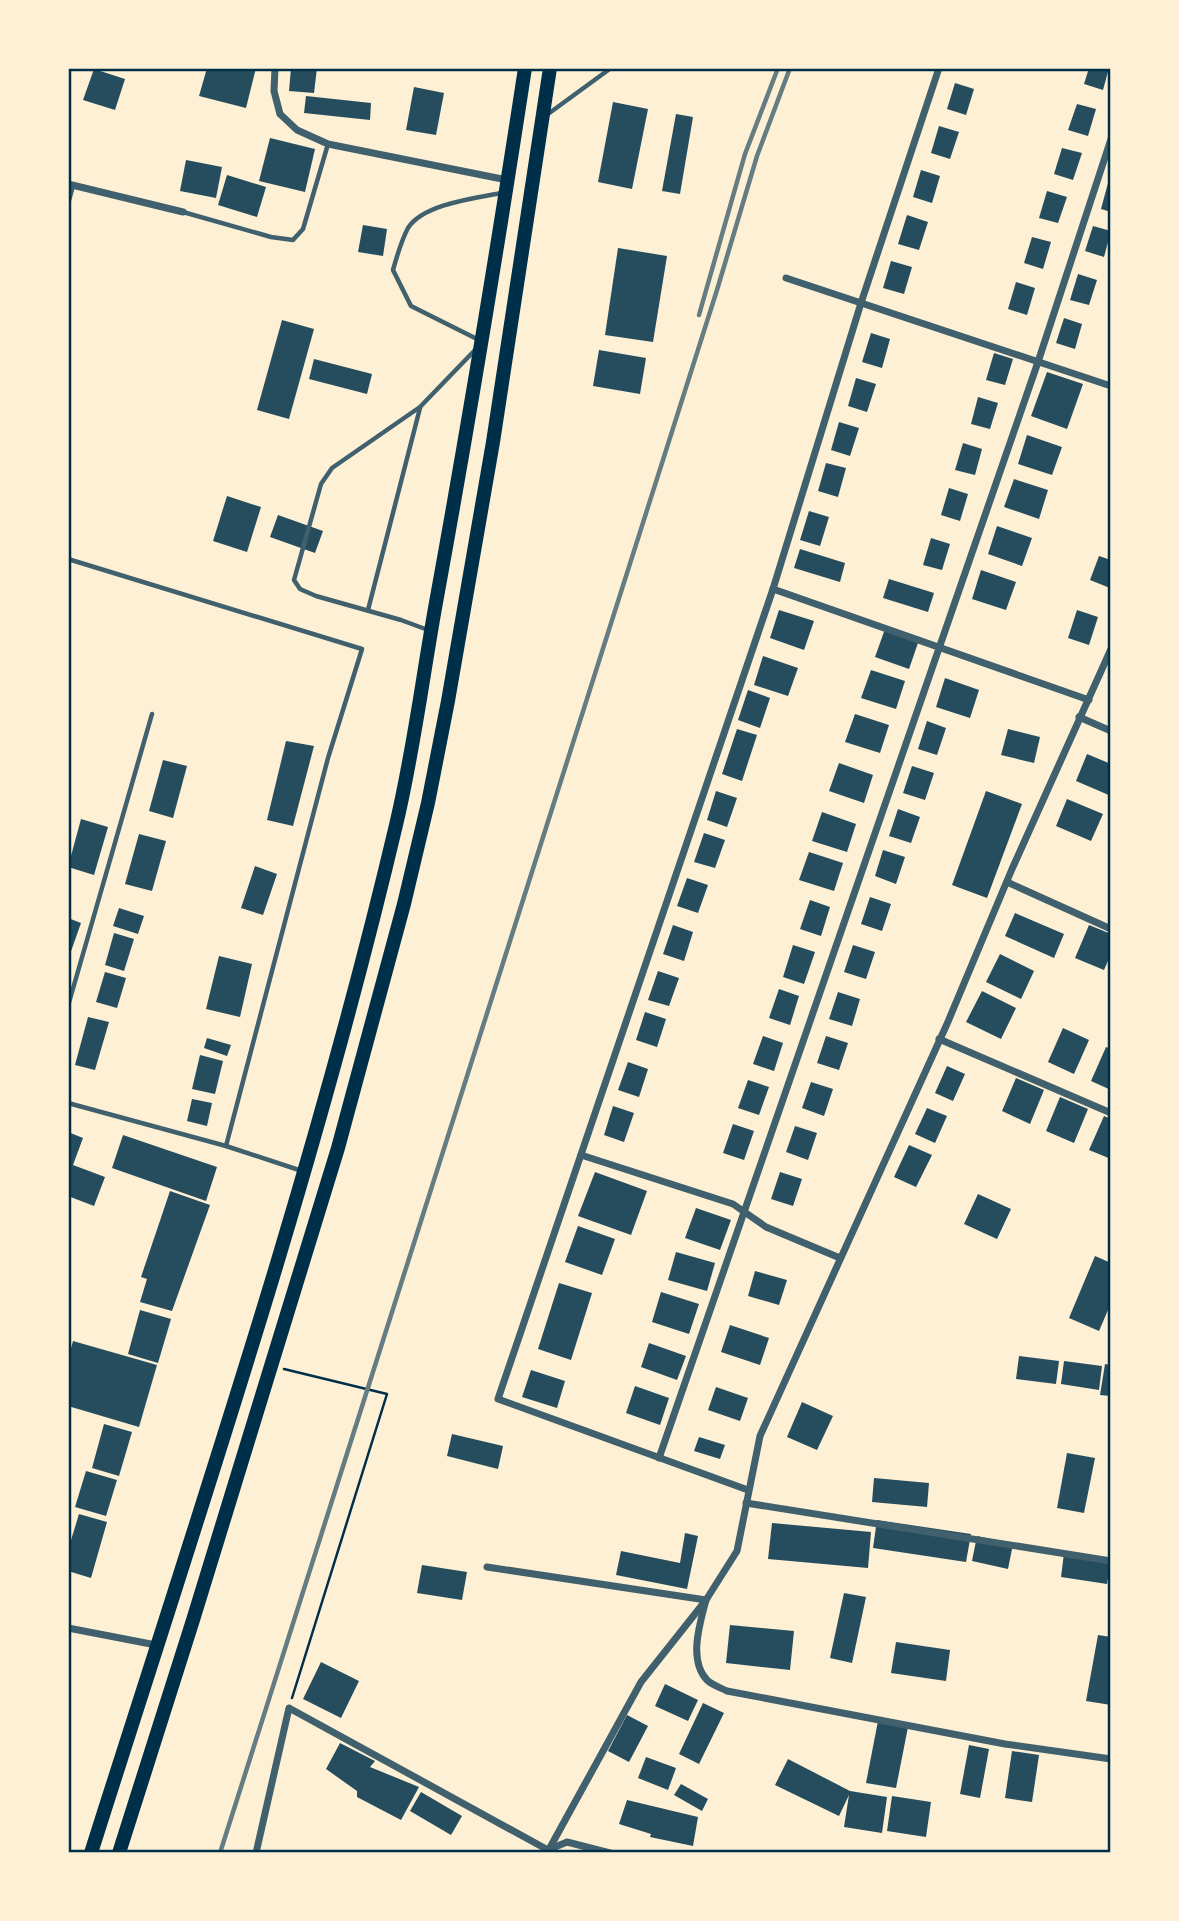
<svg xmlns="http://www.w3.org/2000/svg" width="1179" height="1921" font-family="Arial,sans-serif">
	<rect width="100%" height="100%" fill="#fdf0d5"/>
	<g fill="#264d5e">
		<polygon points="207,68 256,68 246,108 199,96"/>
		<polygon points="291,68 317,68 314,93 289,91"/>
		<polygon points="1089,68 1109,68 1103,90 1084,84"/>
		<polygon points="94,69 125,79 115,110 83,100"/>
		<polygon points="955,83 974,89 966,115 947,109"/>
		<polygon points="414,87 444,93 436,135 406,130"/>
		<polygon points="306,96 371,103 370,120 304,113"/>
		<polygon points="613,102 648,109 632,189 598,182"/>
		<polygon points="1077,104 1096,109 1088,136 1068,130"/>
		<polygon points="676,114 693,117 680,194 662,191"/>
		<polygon points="939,126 959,132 950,159 931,153"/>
		<polygon points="270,138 315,149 305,192 259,181"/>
		<polygon points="1062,148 1082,153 1073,180 1054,174"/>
		<polygon points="186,160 222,167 216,198 180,191"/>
		<polygon points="921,170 940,176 932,203 913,197"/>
		<polygon points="227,175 266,187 257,217 218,205"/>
		<polygon points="1108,183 1111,184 1111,212 1101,209"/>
		<polygon points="1047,191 1067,197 1058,223 1039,218"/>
		<polygon points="907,215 928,222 919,250 898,244"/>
		<polygon points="363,225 387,229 383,256 358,252"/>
		<polygon points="1093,226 1111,231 1104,257 1085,251"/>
		<polygon points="1032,237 1051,242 1043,269 1024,263"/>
		<polygon points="618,248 667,256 653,342 605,335"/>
		<polygon points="891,261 912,267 904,294 883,288"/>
		<polygon points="1078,274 1097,280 1089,305 1070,300"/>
		<polygon points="1016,282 1035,288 1027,315 1008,309"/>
		<polygon points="1064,318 1082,324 1075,349 1056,343"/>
		<polygon points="282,320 314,329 289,419 257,410"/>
		<polygon points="871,333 890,339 882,368 862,362"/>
		<polygon points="599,350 646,358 640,394 593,386"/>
		<polygon points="994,353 1013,359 1005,385 986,380"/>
		<polygon points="314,359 372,374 367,394 309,379"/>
		<polygon points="1047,372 1083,384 1067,429 1031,416"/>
		<polygon points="856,378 876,384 867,412 848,406"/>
		<polygon points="978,397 998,403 990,429 971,424"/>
		<polygon points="839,422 859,428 850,456 831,450"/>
		<polygon points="1027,435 1062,447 1052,475 1018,464"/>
		<polygon points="963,443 982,449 975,475 955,470"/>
		<polygon points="826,463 846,468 838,497 818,491"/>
		<polygon points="1014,479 1048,490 1039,519 1004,507"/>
		<polygon points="949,488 968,494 960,521 941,515"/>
		<polygon points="227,496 261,507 247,552 213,541"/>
		<polygon points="809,511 829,517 820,546 800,540"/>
		<polygon points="278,515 323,531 315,553 270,537"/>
		<polygon points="997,526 1032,538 1022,566 988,554"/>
		<polygon points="931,538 950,544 942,570 923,565"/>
		<polygon points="800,549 845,563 840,582 794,568"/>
		<polygon points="1099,556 1111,560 1110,588 1090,580"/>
		<polygon points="981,570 1016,582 1006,610 972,599"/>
		<polygon points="889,579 934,593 928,612 883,598"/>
		<polygon points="779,610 814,621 804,650 770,638"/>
		<polygon points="1077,610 1098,617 1089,645 1068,638"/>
		<polygon points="885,629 919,640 909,669 875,657"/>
		<polygon points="763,656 798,668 788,696 754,685"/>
		<polygon points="871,670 905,681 896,709 861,698"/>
		<polygon points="945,678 979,690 970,718 936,707"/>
		<polygon points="748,690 770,698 760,728 738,720"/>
		<polygon points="855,714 889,725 880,753 845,742"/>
		<polygon points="927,721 946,728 937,755 918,749"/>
		<polygon points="737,729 757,735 742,781 722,774"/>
		<polygon points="1008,729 1040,737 1034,763 1001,755"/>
		<polygon points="286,741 314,746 293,826 267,820"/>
		<polygon points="1087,754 1111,764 1111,796 1076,781"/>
		<polygon points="163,760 187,766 173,818 149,811"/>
		<polygon points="839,763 873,775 864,803 829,791"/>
		<polygon points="912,766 934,773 925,800 903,793"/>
		<polygon points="716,791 737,798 727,827 707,820"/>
		<polygon points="986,791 1022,804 987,898 952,885"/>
		<polygon points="1067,799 1103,814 1091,841 1056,826"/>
		<polygon points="898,809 920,817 911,843 889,836"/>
		<polygon points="822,812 856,824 847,852 812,841"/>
		<polygon points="81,819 108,827 94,875 68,867"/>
		<polygon points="704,833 725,840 715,868 694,862"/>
		<polygon points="139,834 166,841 152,891 125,884"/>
		<polygon points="883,850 905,857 896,884 875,876"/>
		<polygon points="809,852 843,863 834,891 799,880"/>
		<polygon points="255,866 277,874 263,915 241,908"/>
		<polygon points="687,878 708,885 698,913 677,906"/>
		<polygon points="870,897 891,904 882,931 861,924"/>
		<polygon points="810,900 830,907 821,936 800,929"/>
		<polygon points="119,908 144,916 138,934 113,926"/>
		<polygon points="1015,913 1064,934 1054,958 1005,936"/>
		<polygon points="68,918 81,923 69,957 68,957"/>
		<polygon points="673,925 693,932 684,961 663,954"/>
		<polygon points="1089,925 1111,934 1111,954 1104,970 1075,958"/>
		<polygon points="114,933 134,939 124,971 105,965"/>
		<polygon points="793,945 815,952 804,984 783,977"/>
		<polygon points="853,945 875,952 866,979 844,972"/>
		<polygon points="1000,954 1034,971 1021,999 986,982"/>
		<polygon points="219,956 252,964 240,1017 206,1009"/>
		<polygon points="658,971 679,978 669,1006 648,1000"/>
		<polygon points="105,972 126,978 117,1008 96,1002"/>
		<polygon points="779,989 799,996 790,1025 769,1018"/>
		<polygon points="982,991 1016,1008 1001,1039 966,1022"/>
		<polygon points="838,992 860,999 852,1026 829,1019"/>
		<polygon points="645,1012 666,1019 657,1047 636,1040"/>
		<polygon points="88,1017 109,1022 95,1070 75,1065"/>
		<polygon points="1063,1028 1089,1040 1074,1074 1048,1062"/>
		<polygon points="763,1036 783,1043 774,1071 753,1064"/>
		<polygon points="826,1036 848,1043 839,1070 817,1063"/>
		<polygon points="207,1038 231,1045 227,1056 204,1048"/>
		<polygon points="1106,1047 1111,1049 1111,1090 1091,1081"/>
		<polygon points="200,1055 223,1061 215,1094 192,1089"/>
		<polygon points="628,1062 648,1069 639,1097 618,1090"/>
		<polygon points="947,1066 965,1074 953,1101 935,1093"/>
		<polygon points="1016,1078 1044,1090 1030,1124 1002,1111"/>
		<polygon points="748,1080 769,1087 759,1115 738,1108"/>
		<polygon points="811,1082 833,1089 824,1116 802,1108"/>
		<polygon points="1060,1097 1088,1109 1074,1143 1046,1131"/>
		<polygon points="192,1099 212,1103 207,1126 187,1121"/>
		<polygon points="613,1106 634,1113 624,1142 604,1135"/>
		<polygon points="927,1108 947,1116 935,1143 915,1134"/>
		<polygon points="1104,1116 1111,1119 1111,1159 1089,1150"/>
		<polygon points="733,1124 754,1131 744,1160 723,1153"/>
		<polygon points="795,1126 817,1133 808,1160 786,1152"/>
		<polygon points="68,1132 83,1138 73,1165 105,1177 94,1206 68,1196"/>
		<polygon points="123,1135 217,1167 206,1201 112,1168"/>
		<polygon points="909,1145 932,1155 916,1187 894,1177"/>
		<polygon points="595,1172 647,1191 631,1235 578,1216"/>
		<polygon points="780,1172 802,1179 793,1206 771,1199"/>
		<polygon points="170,1191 210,1205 172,1311 140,1302 147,1279 141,1277"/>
		<polygon points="978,1194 1011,1209 997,1239 964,1224"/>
		<polygon points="696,1208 731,1220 720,1250 685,1238"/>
		<polygon points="578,1226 615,1239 602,1275 565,1262"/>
		<polygon points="676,1252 715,1263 707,1291 668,1280"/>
		<polygon points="1095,1256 1111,1263 1111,1303 1099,1331 1069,1318"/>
		<polygon points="755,1271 787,1280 779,1305 748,1296"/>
		<polygon points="559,1283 592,1293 571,1360 538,1349"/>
		<polygon points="661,1292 699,1304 689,1334 652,1322"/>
		<polygon points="140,1310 171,1319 158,1363 128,1354"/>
		<polygon points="730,1325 769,1338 760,1365 721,1352"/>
		<polygon points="73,1341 157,1365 139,1427 68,1406 68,1359"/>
		<polygon points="649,1343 686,1356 677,1380 641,1367"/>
		<polygon points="1019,1356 1059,1361 1056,1384 1016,1379"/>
		<polygon points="1064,1361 1102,1366 1099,1390 1061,1384"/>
		<polygon points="1105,1364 1111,1365 1111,1396 1100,1395"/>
		<polygon points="531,1370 565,1381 557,1408 522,1397"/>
		<polygon points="635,1386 669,1398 660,1425 626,1413"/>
		<polygon points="716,1387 748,1398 740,1421 708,1410"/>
		<polygon points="802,1402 833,1416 817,1450 787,1437"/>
		<polygon points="104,1424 132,1432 119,1476 92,1468"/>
		<polygon points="452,1434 503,1446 498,1469 447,1456"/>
		<polygon points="699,1437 725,1445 720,1459 694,1451"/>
		<polygon points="1067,1453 1095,1458 1084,1513 1057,1508"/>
		<polygon points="86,1471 117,1480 106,1516 75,1507"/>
		<polygon points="874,1478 929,1483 927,1507 872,1502"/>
		<polygon points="79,1514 107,1522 91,1578 68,1571 68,1550"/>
		<polygon points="877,1520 971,1534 966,1562 873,1548"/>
		<polygon points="772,1523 871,1532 868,1568 768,1559"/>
		<polygon points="685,1533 698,1536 687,1589 616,1575 621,1551 680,1563"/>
		<polygon points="977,1536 1013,1544 1008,1569 972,1561"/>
		<polygon points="1064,1553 1111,1560 1107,1584 1061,1577"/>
		<polygon points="422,1565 467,1572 462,1600 417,1593"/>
		<polygon points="844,1593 866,1597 852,1663 830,1658"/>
		<polygon points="730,1625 794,1631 790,1670 726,1663"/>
		<polygon points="1098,1635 1111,1637 1111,1705 1086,1701"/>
		<polygon points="896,1642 950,1650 946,1681 891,1673"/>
		<polygon points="321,1662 359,1681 341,1718 303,1699"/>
		<polygon points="665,1684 698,1700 688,1721 655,1706"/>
		<polygon points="703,1703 724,1713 699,1764 679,1754"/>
		<polygon points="627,1715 648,1726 629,1762 608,1751"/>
		<polygon points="878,1721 908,1727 896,1788 866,1783"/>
		<polygon points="340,1743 375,1761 370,1767 419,1787 401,1820 357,1797 357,1791 326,1769"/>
		<polygon points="969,1745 989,1749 980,1798 960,1794"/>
		<polygon points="1012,1751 1039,1755 1032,1802 1005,1798"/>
		<polygon points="646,1757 676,1768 668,1790 638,1778"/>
		<polygon points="788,1759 850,1791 887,1797 882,1833 844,1827 849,1795 839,1816 775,1785"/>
		<polygon points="681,1784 708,1799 702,1811 674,1795"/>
		<polygon points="421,1792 462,1816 451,1835 410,1811"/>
		<polygon points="892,1796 931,1802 926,1837 887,1831"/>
		<polygon points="627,1800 698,1817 693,1846 650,1837 651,1834 619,1824"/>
	</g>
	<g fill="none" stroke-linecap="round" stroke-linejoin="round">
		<polyline stroke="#003049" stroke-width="2.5" points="284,1369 387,1394 292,1698"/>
		<g stroke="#3f606c" stroke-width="4.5">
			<polyline points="548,114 611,68"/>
			<polyline points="68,204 73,186"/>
			<polyline points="183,212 271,237 293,240 303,229 328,144"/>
			<path d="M477 339 411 306 393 270C397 256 401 241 408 228 423 204 476 198 501 193"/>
			<polyline points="68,559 362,649 328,758 226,1146"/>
			<polyline points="368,610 420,408"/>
			<polyline points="428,630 401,620 316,596 300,589 294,580 321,484 332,468 420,407 476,349"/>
			<polyline points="68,1006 152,714"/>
			<polyline points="68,1103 226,1146 302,1171"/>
		</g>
		<g stroke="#3f606c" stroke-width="7">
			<polyline points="275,68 274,91 280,114 297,130 328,144 507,180"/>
			<polyline points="68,184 183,212"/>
			<polyline points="786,278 1111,386"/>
			<polyline points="773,589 1089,700"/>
			<polyline points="1079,717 1111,731"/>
			<polyline points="1007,882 1111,929"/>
			<polyline points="939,1039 1111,1113"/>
			<polyline points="581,1155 733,1204 766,1227 840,1258"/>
			<polyline points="659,1458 1038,362 1111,139"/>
			<polyline points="748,1490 498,1399 773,589 861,303 939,68"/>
			<polyline points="746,1503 1111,1561"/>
			<path d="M487 1567 706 1600C700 1623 688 1660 707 1680 712 1685 721 1688 727 1691L1005 1744 1111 1759"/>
			<polyline points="68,1628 156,1645"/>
			<polyline points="256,1853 289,1708 548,1850 567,1842 610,1853"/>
			<polyline points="547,1853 641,1682 706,1600 737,1551 760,1436 947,1024 1012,869 1111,649"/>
		</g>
		<g stroke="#003049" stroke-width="14">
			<path d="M91 1853C199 1512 314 1173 396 825 414 750 423 673 437 597 469 421 498 245 525 68"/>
			<polyline points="119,1853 193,1620 338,1148 404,904 428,803 448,701 493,442 550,68"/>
		</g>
		<g stroke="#657d81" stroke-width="4.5">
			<polyline points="699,315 745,154 778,68"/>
			<polyline points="220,1853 717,290 757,156 790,68"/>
		</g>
	</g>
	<rect width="1179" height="1921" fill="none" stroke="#fdf0d5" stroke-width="140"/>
	<rect x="70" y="70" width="1039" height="1781" fill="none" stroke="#003049" stroke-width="2.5"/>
</svg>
